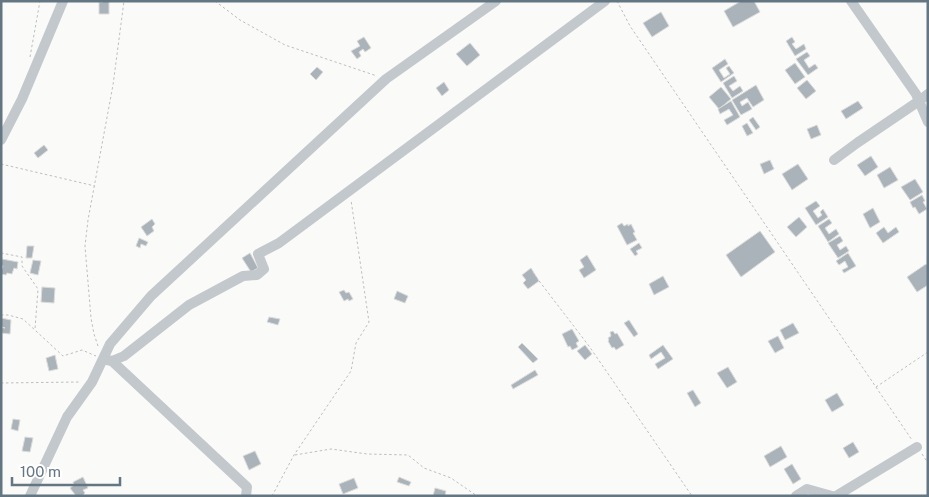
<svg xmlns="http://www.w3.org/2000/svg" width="929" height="497" font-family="'Public Sans',sans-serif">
	<rect width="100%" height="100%" fill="#fafaf8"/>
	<g fill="#aab3b9" stroke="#dcdcda">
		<polygon points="103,1 109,1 109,14 99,14 99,2 103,2"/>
		<polygon points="741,1 754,1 760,12 733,27 724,11"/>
		<polygon points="661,12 669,26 652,37 643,23"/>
		<polygon points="364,37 371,48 365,52 363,49 359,52 361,56 357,59 351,51 360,46 357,41"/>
		<polygon points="792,37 795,42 792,44 796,49 804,44 806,49 795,56 786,41"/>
		<polygon points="470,43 480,55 467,66 456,54"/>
		<polygon points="807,52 810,56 804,60 809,68 815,64 818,68 808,75 796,59"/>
		<polygon points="725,59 728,64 719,70 724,78 730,74 726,68 729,66 734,73 721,82 712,68"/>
		<polygon points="795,63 805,77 795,84 785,70"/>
		<polygon points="317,67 323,72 316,80 310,74"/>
		<polygon points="734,76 737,81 729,86 733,91 740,86 743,91 732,98 723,83"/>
		<polygon points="807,80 816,91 806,99 797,88"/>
		<polygon points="444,82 449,90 442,96 436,88"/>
		<polygon points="756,85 764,100 753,107 747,98 740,102 742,106 748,102 752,109 741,115 732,100"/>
		<polygon points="721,87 731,99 719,109 709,97"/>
		<polygon points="731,101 740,117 727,125 724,120 733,115 729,109 720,114 718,109"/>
		<polygon points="858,101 863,108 846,119 841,111"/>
		<polygon points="753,117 760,127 756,130 749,120"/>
		<polygon points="747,123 753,133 747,136 742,126"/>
		<polygon points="817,125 821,135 811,139 807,129"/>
		<polygon points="44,145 48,150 38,158 34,153"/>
		<polygon points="871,156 878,167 865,176 857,165"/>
		<polygon points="770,160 774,169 764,174 760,164"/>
		<polygon points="798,164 808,179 792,190 782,174"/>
		<polygon points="890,167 898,180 884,188 877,175"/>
		<polygon points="915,179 923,192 910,200 901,187"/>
		<polygon points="922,195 925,201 923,202 927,209 919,214 915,207 913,208 910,202"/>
		<polygon points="816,201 820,206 813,211 818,218 822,215 820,212 823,209 828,217 816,225 805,208"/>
		<polygon points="873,208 880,222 870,228 863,214"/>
		<polygon points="799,217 807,227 796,237 787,227"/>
		<polygon points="152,219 155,224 152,227 154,231 147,236 141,227"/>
		<polygon points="829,219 832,223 825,228 829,234 836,229 839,234 828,242 818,226"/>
		<polygon points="622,223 624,226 628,224 628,226 631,224 635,232 633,233 637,240 627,245 617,226"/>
		<polygon points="884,227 888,233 896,227 899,232 883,243 876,233"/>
		<polygon points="760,231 775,252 741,277 726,255"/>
		<polygon points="840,236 843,241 837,245 840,250 846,246 849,251 838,258 828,243"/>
		<polygon points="139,238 148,242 146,246 141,244 140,248 136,246"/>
		<polygon points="639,243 642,248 636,251 638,254 635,256 630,249"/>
		<polygon points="27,246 34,246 32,258 26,258"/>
		<polygon points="250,253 258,268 251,272 242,258"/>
		<polygon points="848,253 856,266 844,273 842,270 848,267 845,261 839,265 836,261"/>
		<polygon points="587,255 596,270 584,278 579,270 584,267 580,260"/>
		<polygon points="2,259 18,262 17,269 14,268 12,274 7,273 6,275 1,274 1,269 2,269 3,266 1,265"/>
		<polygon points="33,260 41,261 38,275 30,273"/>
		<polygon points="926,264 928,266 928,285 917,292 907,277"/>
		<polygon points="531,268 539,281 528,289 523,283 526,280 522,275"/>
		<polygon points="663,276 669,287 654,295 649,284"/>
		<polygon points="42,287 55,288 54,303 41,302"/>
		<polygon points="344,290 346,293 349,292 353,299 349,301 348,299 344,301 339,292"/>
		<polygon points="397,291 408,296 405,303 394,299"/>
		<polygon points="269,317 280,319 278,325 267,322"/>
		<polygon points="1,318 11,320 10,334 1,333 2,327 5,328 1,327"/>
		<polygon points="629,320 638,334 634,337 624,323"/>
		<polygon points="793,323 799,333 785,340 780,330"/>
		<polygon points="572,329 579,341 576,343 578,347 572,350 570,346 568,347 562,334"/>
		<polygon points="613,331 615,334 617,333 624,345 616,350 614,347 612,348 608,341 609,340 608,338 611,336 610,332"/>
		<polygon points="778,336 784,348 775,353 768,341"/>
		<polygon points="522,343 538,359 533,363 518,347"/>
		<polygon points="585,345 592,354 585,360 577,351"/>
		<polygon points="663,345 673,359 658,369 655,364 665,358 661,352 651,359 649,355"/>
		<polygon points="55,355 58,369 49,371 46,358"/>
		<polygon points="728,367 737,382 727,388 717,373"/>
		<polygon points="535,370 538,375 513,389 511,385"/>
		<polygon points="693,390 701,403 695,407 687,393"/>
		<polygon points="837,393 844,405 832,412 825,400"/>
		<polygon points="13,419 20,420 18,431 11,429"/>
		<polygon points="25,437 33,438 30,452 22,451"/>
		<polygon points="853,442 859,452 849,458 843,448"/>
		<polygon points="781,446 787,457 770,467 764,456"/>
		<polygon points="255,451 261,464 249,470 243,456"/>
		<polygon points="792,464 801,479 793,484 784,469"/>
		<polygon points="83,477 88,488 83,490 85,493 82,496 76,496 70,488 74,485 73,482"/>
		<polygon points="399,477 411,482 409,486 397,482"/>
		<polygon points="354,478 358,488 343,494 339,484"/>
		<polygon points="435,488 446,491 445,496 433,496"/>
	</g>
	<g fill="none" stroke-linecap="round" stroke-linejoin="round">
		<g stroke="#bbbfc2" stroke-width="1" stroke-dasharray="2.5 2.5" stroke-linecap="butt">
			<polyline points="215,1 240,20 285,45 377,76"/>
			<polyline points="617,1 630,26 912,440"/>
			<polyline points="30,57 40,1"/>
			<polyline points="1,164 95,186"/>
			<polyline points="1,253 22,257 22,266 38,289 35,329"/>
			<polyline points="533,273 589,346 692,496"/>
			<polyline points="1,315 8,315 23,319 63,356 82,350 96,356"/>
			<polyline points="98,346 94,334 91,318 85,246 88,220 113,85 124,1"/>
			<polyline points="1,383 80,382"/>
			<polyline points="876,387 928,352"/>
			<polyline points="922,454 928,463"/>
			<polyline points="295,455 331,449 367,454 408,455 424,468 451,478 477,496"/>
			<polyline points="272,496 294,455 351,371 356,343 369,322 351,200"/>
		</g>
		<g stroke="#c3c8cc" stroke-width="10">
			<polyline points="851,1 916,94 928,122"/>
			<polyline points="1,140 22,99 63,1"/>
			<polyline points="834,160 857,143 919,101 928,94"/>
			<polyline points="107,360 112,361 247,487 246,496"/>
			<polyline points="112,361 124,356 189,305 243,276 257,275 264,269 258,254 279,243 605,1"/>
			<polyline points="30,496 67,417 92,382 110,344 151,296 386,79 496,1"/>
			<polyline points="796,496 807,489 832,496"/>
			<polyline points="836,496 917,447"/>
		</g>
	</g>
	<rect width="929" height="497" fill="none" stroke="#657683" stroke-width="5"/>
	<path d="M12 477v8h108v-8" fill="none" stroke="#657683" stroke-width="2.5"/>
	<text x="20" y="477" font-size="15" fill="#657683" stroke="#ffffff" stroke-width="4" paint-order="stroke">100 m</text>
</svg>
